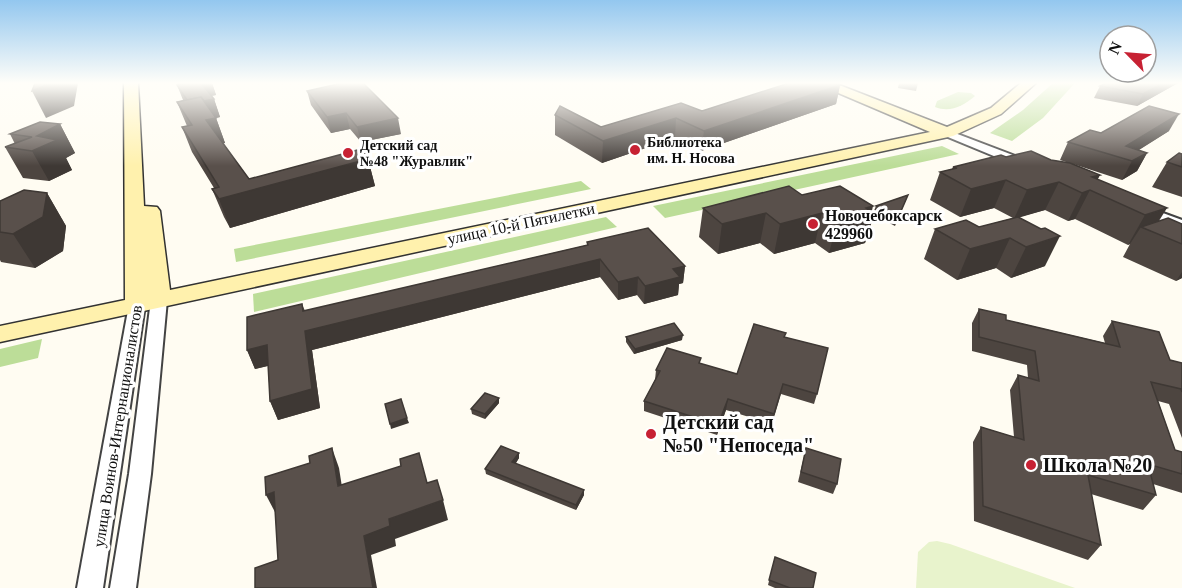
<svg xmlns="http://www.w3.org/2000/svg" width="1182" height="588" font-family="Georgia,serif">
	<rect width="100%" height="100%" fill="#fffcf2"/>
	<g fill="#bcdd98">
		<polygon points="1053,83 1075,83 1043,118 1012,141 990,133 1023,110"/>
		<path d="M958 92 971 93 975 96C963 106 950 113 935 107L937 101Z"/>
		<polygon points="942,146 959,154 665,218 653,206"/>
		<polygon points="581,181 591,189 236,262 234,249"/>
		<polygon points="606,217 617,227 254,312 253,294"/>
		<polygon points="42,339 38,358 0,367 0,349"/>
	</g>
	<polygon fill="#e8f3cc" points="937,541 950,544 1075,588 916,588 918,552 929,542"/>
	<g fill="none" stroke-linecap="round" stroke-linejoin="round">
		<g stroke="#434343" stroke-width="4">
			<g id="street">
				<polygon points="947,130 1031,162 1033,165 1027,169 1023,168 943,135 943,131"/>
				<polygon points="1141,205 1182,220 1182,229 1136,212 1134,209 1136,206"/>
				<polygon points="159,295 165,296 167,300 151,474 136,588 110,588 129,474 151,300 153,296"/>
				<polygon points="137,300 143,301 145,305 103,588 77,588 129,305 131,301"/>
			</g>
		</g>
		<g stroke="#323232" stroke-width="3">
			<polygon id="secondary" points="124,83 138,83 144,206 157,207 160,211 170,290 930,132 815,83 834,83 947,127 991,108 1021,83 1036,83 1001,114 953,136 0,342 0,326 125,300"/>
		</g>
		<use href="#street" fill="#fff" fill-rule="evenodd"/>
		<use href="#secondary" fill="#fff1ad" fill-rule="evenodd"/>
	</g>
	<g fill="#4d4540">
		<polygon points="177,83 212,83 216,95 211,96 214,99 220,117 216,118 225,143 223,143 249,179 368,159 375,186 230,228 224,217 212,189 214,188 192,152 182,127 187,126 177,102 183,100 177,85 178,85"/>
		<polygon points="899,83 918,83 916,91 898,88"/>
		<polygon points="1178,83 1137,106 1094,98 1100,86"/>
		<polygon points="840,85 836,104 701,151 675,138 602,163 555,135 555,115 601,127 702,111"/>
		<polygon points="307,91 401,134 361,142 350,129 331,133 311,105"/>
		<polygon points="60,124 75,153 66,158 72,170 49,181 23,178 5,147 15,144 10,134"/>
		<polygon points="1169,131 1139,150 1147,153 1137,171 1122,180 1073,164 1100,175 1097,180 1159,221 1182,224 1182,278 1176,281 1123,257 1130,244 1128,245 1075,219 1068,221 1045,210 1019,217 1045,266 1011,278 996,268 957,280 924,259 935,229 979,227 1013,218 994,208 960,217 930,200 940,172 952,169 953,167 1051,160 1069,163 1060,160 1068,142 1101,133"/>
		<polygon points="1182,154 1182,197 1152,187 1167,162"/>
		<polygon points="47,193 66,226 63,251 35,268 1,262 0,260 0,201"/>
		<polygon points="802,195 873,213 876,206 908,195 895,226 874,215 865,243 829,253 815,243 774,254 760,243 718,254 699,237 703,208"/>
		<polygon points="587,242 685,266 683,283 679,284 678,295 644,304 637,295 618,300 600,277 312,350 320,408 278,420 270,401 268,366 255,369 247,350 302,304 305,311 587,245"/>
		<polygon points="979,309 1006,320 1105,343 1103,336 1112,321 1170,360 1182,363 1182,438 1169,404 1158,401 1175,450 1182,452 1182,493 1153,484 1156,495 1143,510 1091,494 1101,545 1088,560 974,521 973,442 981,427 1014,437 1010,390 1018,375 1028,378 1027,365 972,351 972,323"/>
		<polygon points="626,337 682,340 634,354 626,342"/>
		<polygon points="784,337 817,394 814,404 781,394 772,424 726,410 717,435 644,411 644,401 655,380 656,370 701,364 737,374"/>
		<polygon points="499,398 499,403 485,419 472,414 471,409"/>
		<polygon points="806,448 837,484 833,494 798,482"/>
		<polygon points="519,453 519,458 515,464 584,495 576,510 486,474 485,469"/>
		<polygon points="775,557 813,588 775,588 768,585"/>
	</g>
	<g fill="#3e3834">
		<polygon points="51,83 78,83 74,106 46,118 32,91"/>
		<polygon points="199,83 212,83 216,95 204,97"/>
		<polygon points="1163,83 1178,83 1137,106 1143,94"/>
		<polygon points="840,85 836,104 701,151 704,131"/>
		<polygon points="214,99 220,117 216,118 225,143 215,145 190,104"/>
		<polygon points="346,113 350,129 331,133 327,117"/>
		<polygon points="1179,114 1169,131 1124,159 1126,146"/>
		<polygon points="398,118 401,134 361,142 357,127"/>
		<polygon points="676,118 675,138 602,163 603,141"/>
		<polygon points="60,124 75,153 66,158 72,170 49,181 32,151 37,136"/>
		<polygon points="1147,153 1137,171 1122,180 1132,161"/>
		<polygon points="368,159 375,186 230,228 219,199"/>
		<polygon points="1100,175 1091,191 1090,190 1075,219 1068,221 1082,193 1092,177"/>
		<polygon points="1006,180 994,208 960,217 971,189"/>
		<polygon points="1059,182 1045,210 1014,219 1027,190"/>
		<polygon points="47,193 66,226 63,251 35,268 13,234"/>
		<polygon points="873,206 871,215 874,214 865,243 829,253 837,223 866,208"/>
		<polygon points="1167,208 1152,232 1141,227 1130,244 1128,245 1145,215"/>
		<polygon points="766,213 760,243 718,254 722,224"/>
		<polygon points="822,213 815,243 774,254 780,224"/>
		<polygon points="1060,236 1045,266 1011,278 1026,247"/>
		<polygon points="1010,238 996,268 957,280 970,249"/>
		<polygon points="600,259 600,277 312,350 320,408 278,420 270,401 305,331"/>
		<polygon points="685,266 683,283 679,284 678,295 644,304 645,286 673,269"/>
		<polygon points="1182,272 1182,278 1176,281"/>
		<polygon points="638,277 637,295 618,300 618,282"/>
		<polygon points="683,335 682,340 634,354 635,349"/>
		<polygon points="267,345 275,364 255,369 247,350"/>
		<polygon points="499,398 499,403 485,419 485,414"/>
		<polygon points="728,399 726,410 717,435 718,425"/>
		<polygon points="407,418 409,423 391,429 390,424"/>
		<polygon points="332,448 339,468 345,506 338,486"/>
		<polygon points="519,453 519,458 513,468 512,462"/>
		<polygon points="584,490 584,495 576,510 576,505"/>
		<polygon points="274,492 276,514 266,495"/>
		<polygon points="443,500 448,520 395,539 396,546 371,555 377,588 373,588 364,536 389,519"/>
	</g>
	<g fill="#59504b" stroke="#3e3834" stroke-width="1.5">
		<polygon points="35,83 51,83 32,91"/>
		<polygon points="181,83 201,83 214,99 204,101 201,97 187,100 177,85 182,84"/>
		<polygon points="342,83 363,83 398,118 357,127 346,113 327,117 307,91"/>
		<polygon points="789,83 834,83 840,85 704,131 676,118 603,141 555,115 560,106 601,127 681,103 702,111"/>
		<polygon points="1106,83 1163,83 1143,94 1100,86"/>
		<polygon points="201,97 216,118 206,120 249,179 365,148 368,159 219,199 212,189 219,187 182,127 192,125 177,102"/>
		<polygon points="1149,106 1179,114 1126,146 1147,153 1132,161 1068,142 1090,130 1101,133"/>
		<polygon points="40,122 60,124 37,136 57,140 32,151 5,147 32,137 10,134"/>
		<polygon points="1031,151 1051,160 1070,163 1100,175 1092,177 1167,208 1145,215 1090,190 1082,193 1059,182 1027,190 1006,180 971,189 940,172 957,168 953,167 1001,155 1006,157"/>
		<polygon points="1179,153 1182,154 1182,167 1167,162"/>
		<polygon points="789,186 802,195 840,186 873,206 866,208 874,214 837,223 822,213 780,224 766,213 722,224 703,208"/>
		<polygon points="24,190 47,193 43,217 13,234 0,232 0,201"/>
		<polygon points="908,195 898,218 876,206"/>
		<polygon points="1018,217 1041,229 1045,228 1060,236 1026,247 1010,238 970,249 935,229 966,220 979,227"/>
		<polygon points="1168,218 1182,224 1182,244 1141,227"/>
		<polygon points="648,228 685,266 673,269 680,277 645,286 638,277 618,282 600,259 305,331 312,389 270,401 267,345 247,350 247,317 302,304 303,311 588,245 587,242"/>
		<polygon points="979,309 1006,315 1006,320 1120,347 1112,321 1159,332 1170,360 1182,363 1182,392 1181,389 1151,382 1175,450 1182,452 1182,474 1148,464 1156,495 1088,475 1101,545 983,506 981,427 1024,440 1018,375 1039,381 1035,351 979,337"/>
		<polygon points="674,323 683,335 635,349 626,337"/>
		<polygon points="754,324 786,333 784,337 828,348 817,394 783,384 774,414 728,399 718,425 644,401 660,371 656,370 667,348 701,358 699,363 737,374"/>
		<polygon points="485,393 499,398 485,414 471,409"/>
		<polygon points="401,399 407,418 390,424 385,404"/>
		<polygon points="501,446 519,453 512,462 584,490 576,505 485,469"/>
		<polygon points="332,448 338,486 401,466 400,459 419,453 427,483 437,480 443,500 389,519 390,526 364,536 373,588 255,588 255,568 278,560 274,492 266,495 265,477 310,463 309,456"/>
		<polygon points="806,448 841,459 837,484 801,472"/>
		<polygon points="775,557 816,573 813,588 790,588 769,580"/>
	</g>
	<linearGradient id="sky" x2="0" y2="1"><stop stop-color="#93c7ef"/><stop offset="0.5" stop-color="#fffef9"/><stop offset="1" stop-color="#fffef9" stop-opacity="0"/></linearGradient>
	<rect width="1182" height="166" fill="url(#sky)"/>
	<g fill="#c72133" stroke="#fff" stroke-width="2">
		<circle cx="635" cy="150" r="6"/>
		<circle cx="348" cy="153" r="6"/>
		<circle cx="813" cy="224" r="6"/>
		<circle cx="651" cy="434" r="6"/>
		<circle cx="1031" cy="465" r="6"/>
	</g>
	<g text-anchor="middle" stroke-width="6" stroke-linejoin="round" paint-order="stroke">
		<g font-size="14" font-weight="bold" fill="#101010" stroke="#fff" text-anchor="start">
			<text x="647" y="147">Библиотека<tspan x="647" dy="16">им. Н. Носова</tspan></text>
			<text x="360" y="150">Детский сад<tspan x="360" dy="16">№48 "Журавлик"</tspan></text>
		</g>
		<g font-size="16" font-weight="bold" fill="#101010" stroke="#fff" text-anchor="start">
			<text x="825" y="221">Новочебоксарск<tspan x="825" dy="18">429960</tspan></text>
		</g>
		<g font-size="16" fill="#101010" stroke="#fff">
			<text transform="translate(521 223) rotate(-12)" y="6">улица 10-й Пятилетки</text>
			<text transform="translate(117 426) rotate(-81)" y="6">улица Воинов-Интернационалистов</text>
		</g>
		<g font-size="20" font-weight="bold" fill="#101010" stroke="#fff" text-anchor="start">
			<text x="663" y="429">Детский сад<tspan x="663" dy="23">№50 "Непоседа"</tspan></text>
			<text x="1043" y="472">Школа №20</text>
		</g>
	</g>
	<g transform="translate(1128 54) rotate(295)"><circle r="28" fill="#ffffff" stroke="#9f9f9f" stroke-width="1.5"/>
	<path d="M0-4.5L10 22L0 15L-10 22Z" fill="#c72133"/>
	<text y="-9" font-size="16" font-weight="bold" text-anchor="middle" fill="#101010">N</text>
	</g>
</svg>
